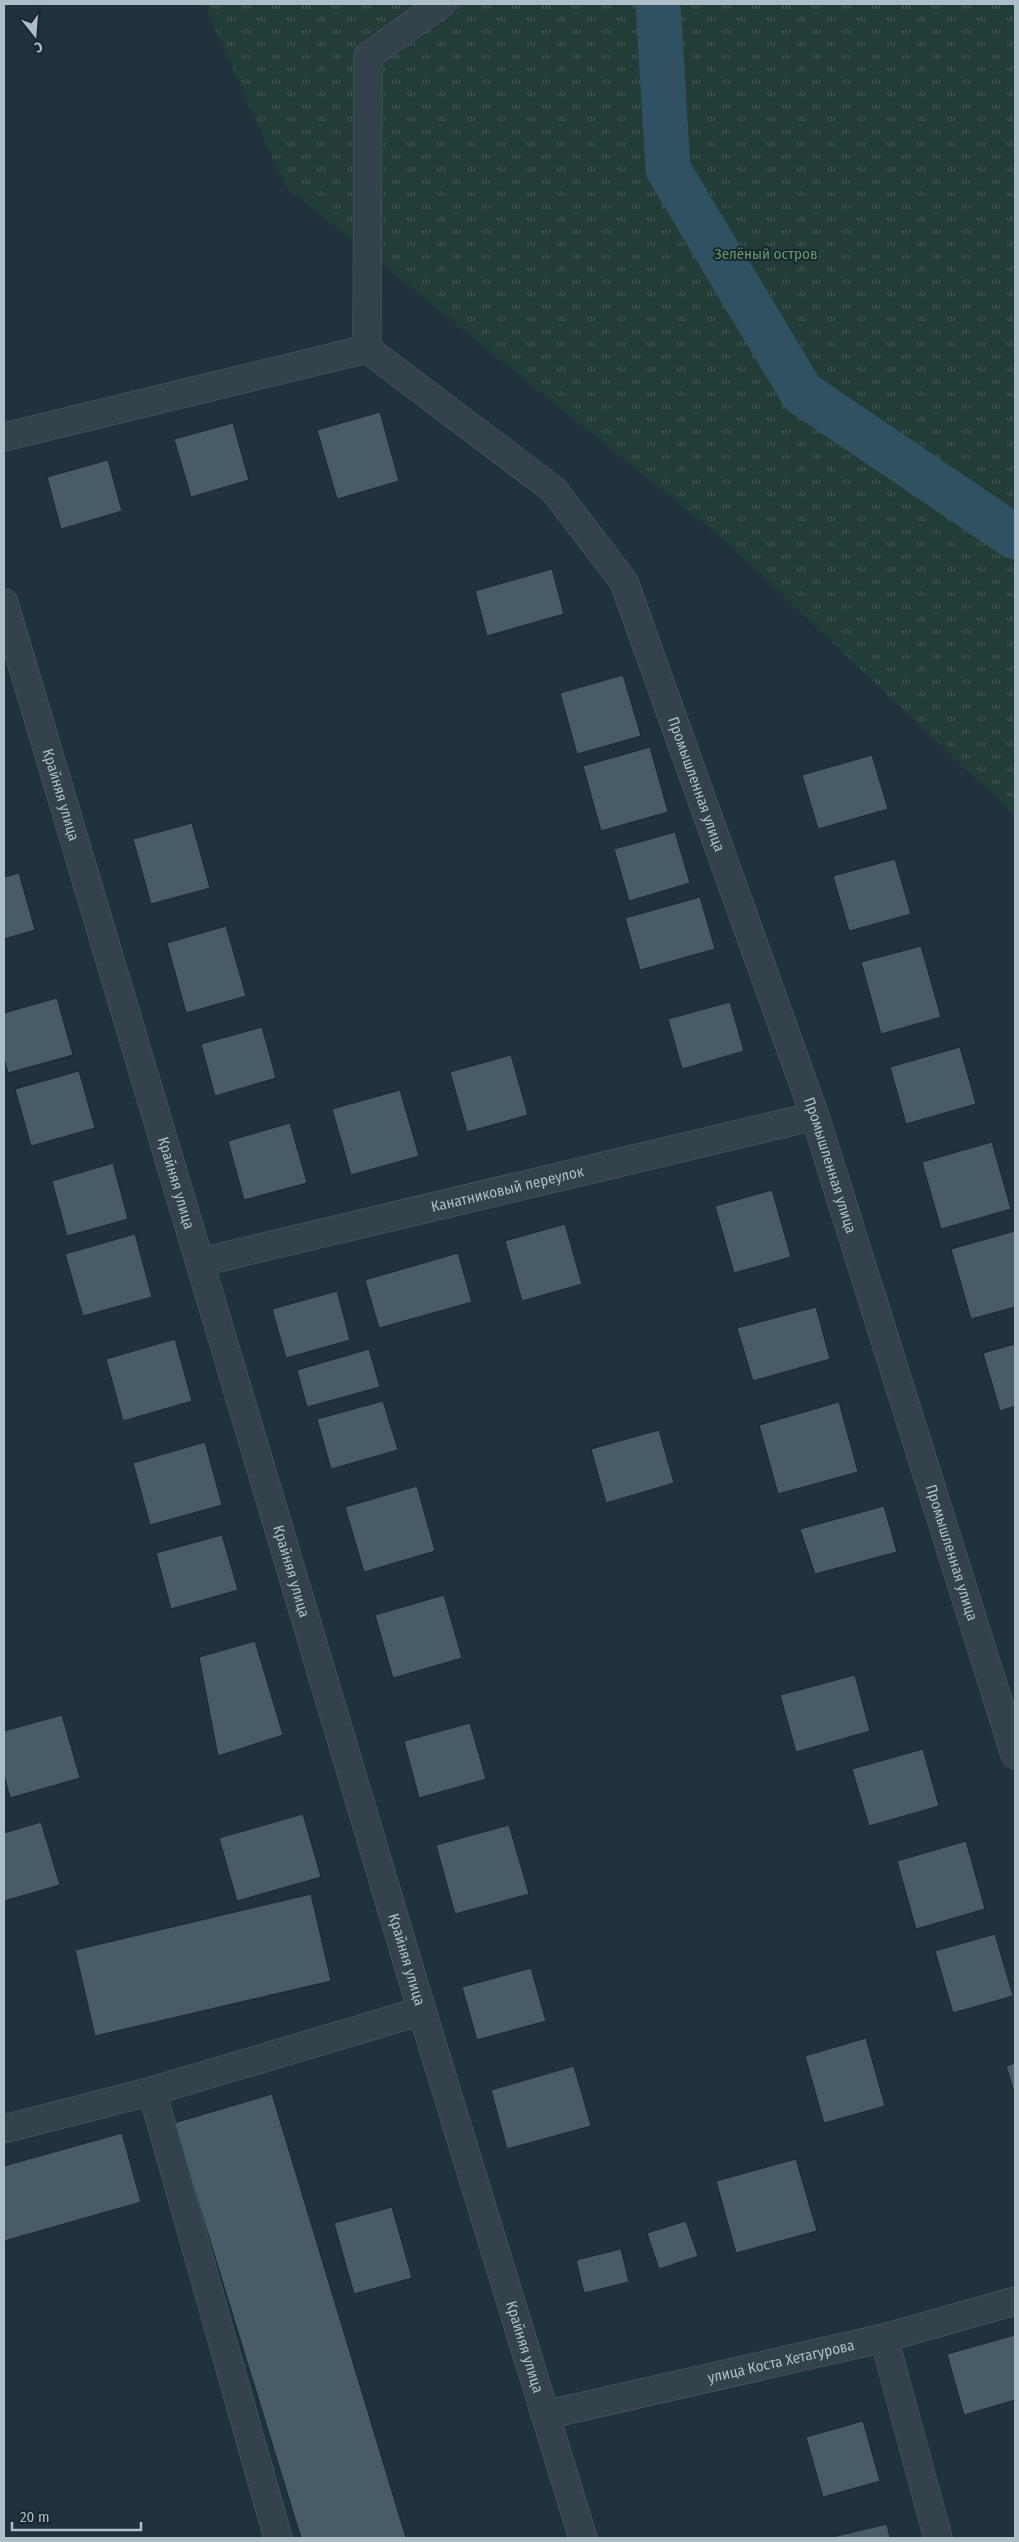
<svg xmlns="http://www.w3.org/2000/svg" width="1019" height="2542" font-family="'Fira Sans Condensed',sans-serif">
	<defs>
		<pattern id="park-tufts" width="24" height="20" patternUnits="userSpaceOnUse" patternTransform="scale(1.25)"><rect width="24" height="20" fill="#223c38"/><path d="M3 7l-1-3M5 7V3M7 7l1-3M15 17l-1-3M17 17v-4M19 17l1-3" fill="none" stroke="#405653"/></pattern>
	</defs>
	<rect width="100%" height="100%" fill="#20323b"/>
	<polygon fill="url(#park-tufts)" points="204,4 1015,4 1015,816 730,545 285,186"/>
	<g fill="none" stroke-linecap="round" stroke-linejoin="round">
		<polyline stroke="#305161" stroke-width="45" points="658,4 668,169 802,393 1015,537"/>
	</g>
	<g fill="#485c67" stroke="#1b2a32">
		<polygon points="380,412 399,481 337,499 317,430"/>
		<polygon points="233,423 249,480 191,497 174,439"/>
		<polygon points="108,460 122,511 61,529 47,477"/>
		<polygon points="552,569 564,614 487,636 475,591"/>
		<polygon points="623,675 641,736 577,754 560,693"/>
		<polygon points="650,747 668,812 601,831 583,766"/>
		<polygon points="872,755 888,809 818,829 802,775"/>
		<polygon points="192,823 210,888 151,904 133,839"/>
		<polygon points="675,832 690,883 629,901 614,849"/>
		<polygon points="895,859 911,914 849,931 833,876"/>
		<polygon points="19,873 35,930 4,939 4,877"/>
		<polygon points="700,897 715,949 640,970 625,918"/>
		<polygon points="226,926 246,996 186,1013 167,943"/>
		<polygon points="921,946 941,1017 881,1034 861,962"/>
		<polygon points="57,998 73,1055 8,1073 4,1058 4,1013"/>
		<polygon points="730,1002 744,1051 682,1069 668,1019"/>
		<polygon points="262,1027 276,1078 215,1096 201,1044"/>
		<polygon points="960,1047 976,1104 906,1124 890,1067"/>
		<polygon points="511,1055 528,1115 467,1132 450,1072"/>
		<polygon points="79,1071 95,1128 31,1146 15,1089"/>
		<polygon points="400,1090 419,1156 351,1175 332,1109"/>
		<polygon points="290,1123 307,1183 244,1200 228,1141"/>
		<polygon points="992,1142 1011,1209 941,1229 922,1162"/>
		<polygon points="113,1163 128,1219 67,1236 52,1181"/>
		<polygon points="772,1190 791,1257 734,1273 715,1206"/>
		<polygon points="565,1224 582,1284 522,1301 505,1241"/>
		<polygon points="1015,1231 1015,1307 971,1319 951,1249"/>
		<polygon points="135,1234 152,1297 83,1316 65,1254"/>
		<polygon points="458,1253 472,1302 379,1328 365,1280"/>
		<polygon points="337,1291 350,1340 286,1358 272,1309"/>
		<polygon points="816,1307 830,1359 753,1381 737,1328"/>
		<polygon points="175,1339 192,1401 123,1421 106,1359"/>
		<polygon points="1015,1344 1015,1406 1000,1411 983,1353"/>
		<polygon points="369,1349 380,1387 307,1407 297,1370"/>
		<polygon points="383,1401 398,1450 331,1469 317,1419"/>
		<polygon points="839,1402 858,1472 778,1494 759,1425"/>
		<polygon points="659,1430 674,1483 606,1503 591,1449"/>
		<polygon points="205,1442 222,1505 150,1525 133,1463"/>
		<polygon points="417,1486 435,1551 364,1572 345,1507"/>
		<polygon points="884,1506 897,1552 815,1574 800,1529"/>
		<polygon points="222,1535 238,1590 171,1609 156,1553"/>
		<polygon points="444,1595 462,1658 393,1678 375,1615"/>
		<polygon points="255,1641 283,1735 218,1756 199,1657"/>
		<polygon points="855,1675 870,1731 796,1752 780,1695"/>
		<polygon points="62,1715 80,1778 10,1798 4,1774 4,1731"/>
		<polygon points="470,1723 486,1779 419,1798 404,1741"/>
		<polygon points="923,1749 939,1806 869,1826 852,1769"/>
		<polygon points="303,1814 321,1877 237,1901 219,1838"/>
		<polygon points="41,1822 60,1885 4,1901 4,1833"/>
		<polygon points="509,1825 529,1894 455,1914 436,1845"/>
		<polygon points="966,1841 985,1909 916,1929 897,1861"/>
		<polygon points="311,1894 331,1981 95,2036 75,1950"/>
		<polygon points="995,1934 1013,1996 953,2013 935,1951"/>
		<polygon points="531,1968 546,2021 477,2040 462,1987"/>
		<polygon points="866,2038 885,2106 824,2123 805,2056"/>
		<polygon points="1015,2063 1015,2095 1006,2066"/>
		<polygon points="574,2066 591,2126 507,2149 491,2090"/>
		<polygon points="272,2094 406,2538 301,2538 174,2123"/>
		<polygon points="122,2133 141,2202 4,2241 4,2166"/>
		<polygon points="796,2159 817,2231 736,2253 716,2181"/>
		<polygon points="392,2207 412,2278 354,2294 334,2223"/>
		<polygon points="686,2221 698,2256 659,2269 647,2233"/>
		<polygon points="621,2249 629,2282 584,2293 576,2260"/>
		<polygon points="1015,2335 1015,2400 964,2415 947,2354"/>
		<polygon points="863,2421 880,2481 823,2497 806,2437"/>
		<polygon points="887,2524 890,2538 828,2538"/>
	</g>
	<g fill="none" stroke-linecap="round" stroke-linejoin="round">
		<g stroke="#516169" stroke-width="29">
			<g id="minor">
				<polyline points="367,349 368,56 441,4"/>
				<path id="s1" d="M4 437 367 349 554 490 624 582 815 1116 1015 1755"/>
				<path id="s2" d="M4 603 422 2011 583 2538"/>
				<path id="s3" d="M201 1262 815 1116"/>
				<polyline points="4,2129 152,2091"/>
				<polyline points="884,2338 938,2538"/>
				<path id="s4" d="M545 2415 884 2338 1015 2301"/>
				<polyline points="278,2538 152,2091 422,2011"/>
			</g>
		</g>
		<use href="#minor" stroke="#34434b" stroke-width="28"/>
	</g>
	<g text-anchor="middle" stroke-width="4" stroke-linejoin="round" paint-order="stroke">
		<g font-size="15" fill="#659a64" stroke="#192830">
			<text x="766" y="259">Зелёный остров</text>
		</g>
		<g font-size="15" fill="#aebec7" stroke="#192830">
			<text dy="5" stroke="none"><textPath href="#s1" startOffset="938">Промышленная улица</textPath></text>
			<text dy="5" stroke="none"><textPath href="#s2" startOffset="200">Крайняя улица</textPath></text>
			<text dy="5" stroke="none"><textPath href="#s1" startOffset="1342">Промышленная улица</textPath></text>
			<text dy="5" stroke="none"><textPath href="#s2" startOffset="605">Крайняя улица</textPath></text>
			<text dy="5" stroke="none"><textPath href="#s3" startOffset="315">Канатниковый переулок</textPath></text>
			<text dy="5" stroke="none"><textPath href="#s1" startOffset="1748">Промышленная улица</textPath></text>
			<text dy="5" stroke="none"><textPath href="#s2" startOffset="1010">Крайняя улица</textPath></text>
			<text dy="5" stroke="none"><textPath href="#s2" startOffset="1415">Крайняя улица</textPath></text>
			<text dy="5" stroke="none"><textPath href="#s2" startOffset="1820">Крайняя улица</textPath></text>
			<text dy="5" stroke="none"><textPath href="#s4" startOffset="242">улица Коста Хетагурова</textPath></text>
		</g>
	</g>
	<rect width="1019" height="2542" fill="none" stroke="#aebec7" stroke-width="10"/>
	<g transform="translate(35 35) rotate(163)" stroke="#192830" stroke-width="4" paint-order="stroke">
	<path d="M0-4L9 19L0 12L-9 19Z" fill="#aebec7"/>
	<text y="-8" font-size="14" font-weight="bold" text-anchor="middle" fill="#aebec7">С</text>
	</g>
	<path d="M12 2522v8h129v-8" fill="none" stroke="#aebec7" stroke-width="2.5"/>
	<text x="20" y="2522" font-size="15" fill="#aebec7" stroke="#192830" stroke-width="4" paint-order="stroke">20 m</text>
</svg>
